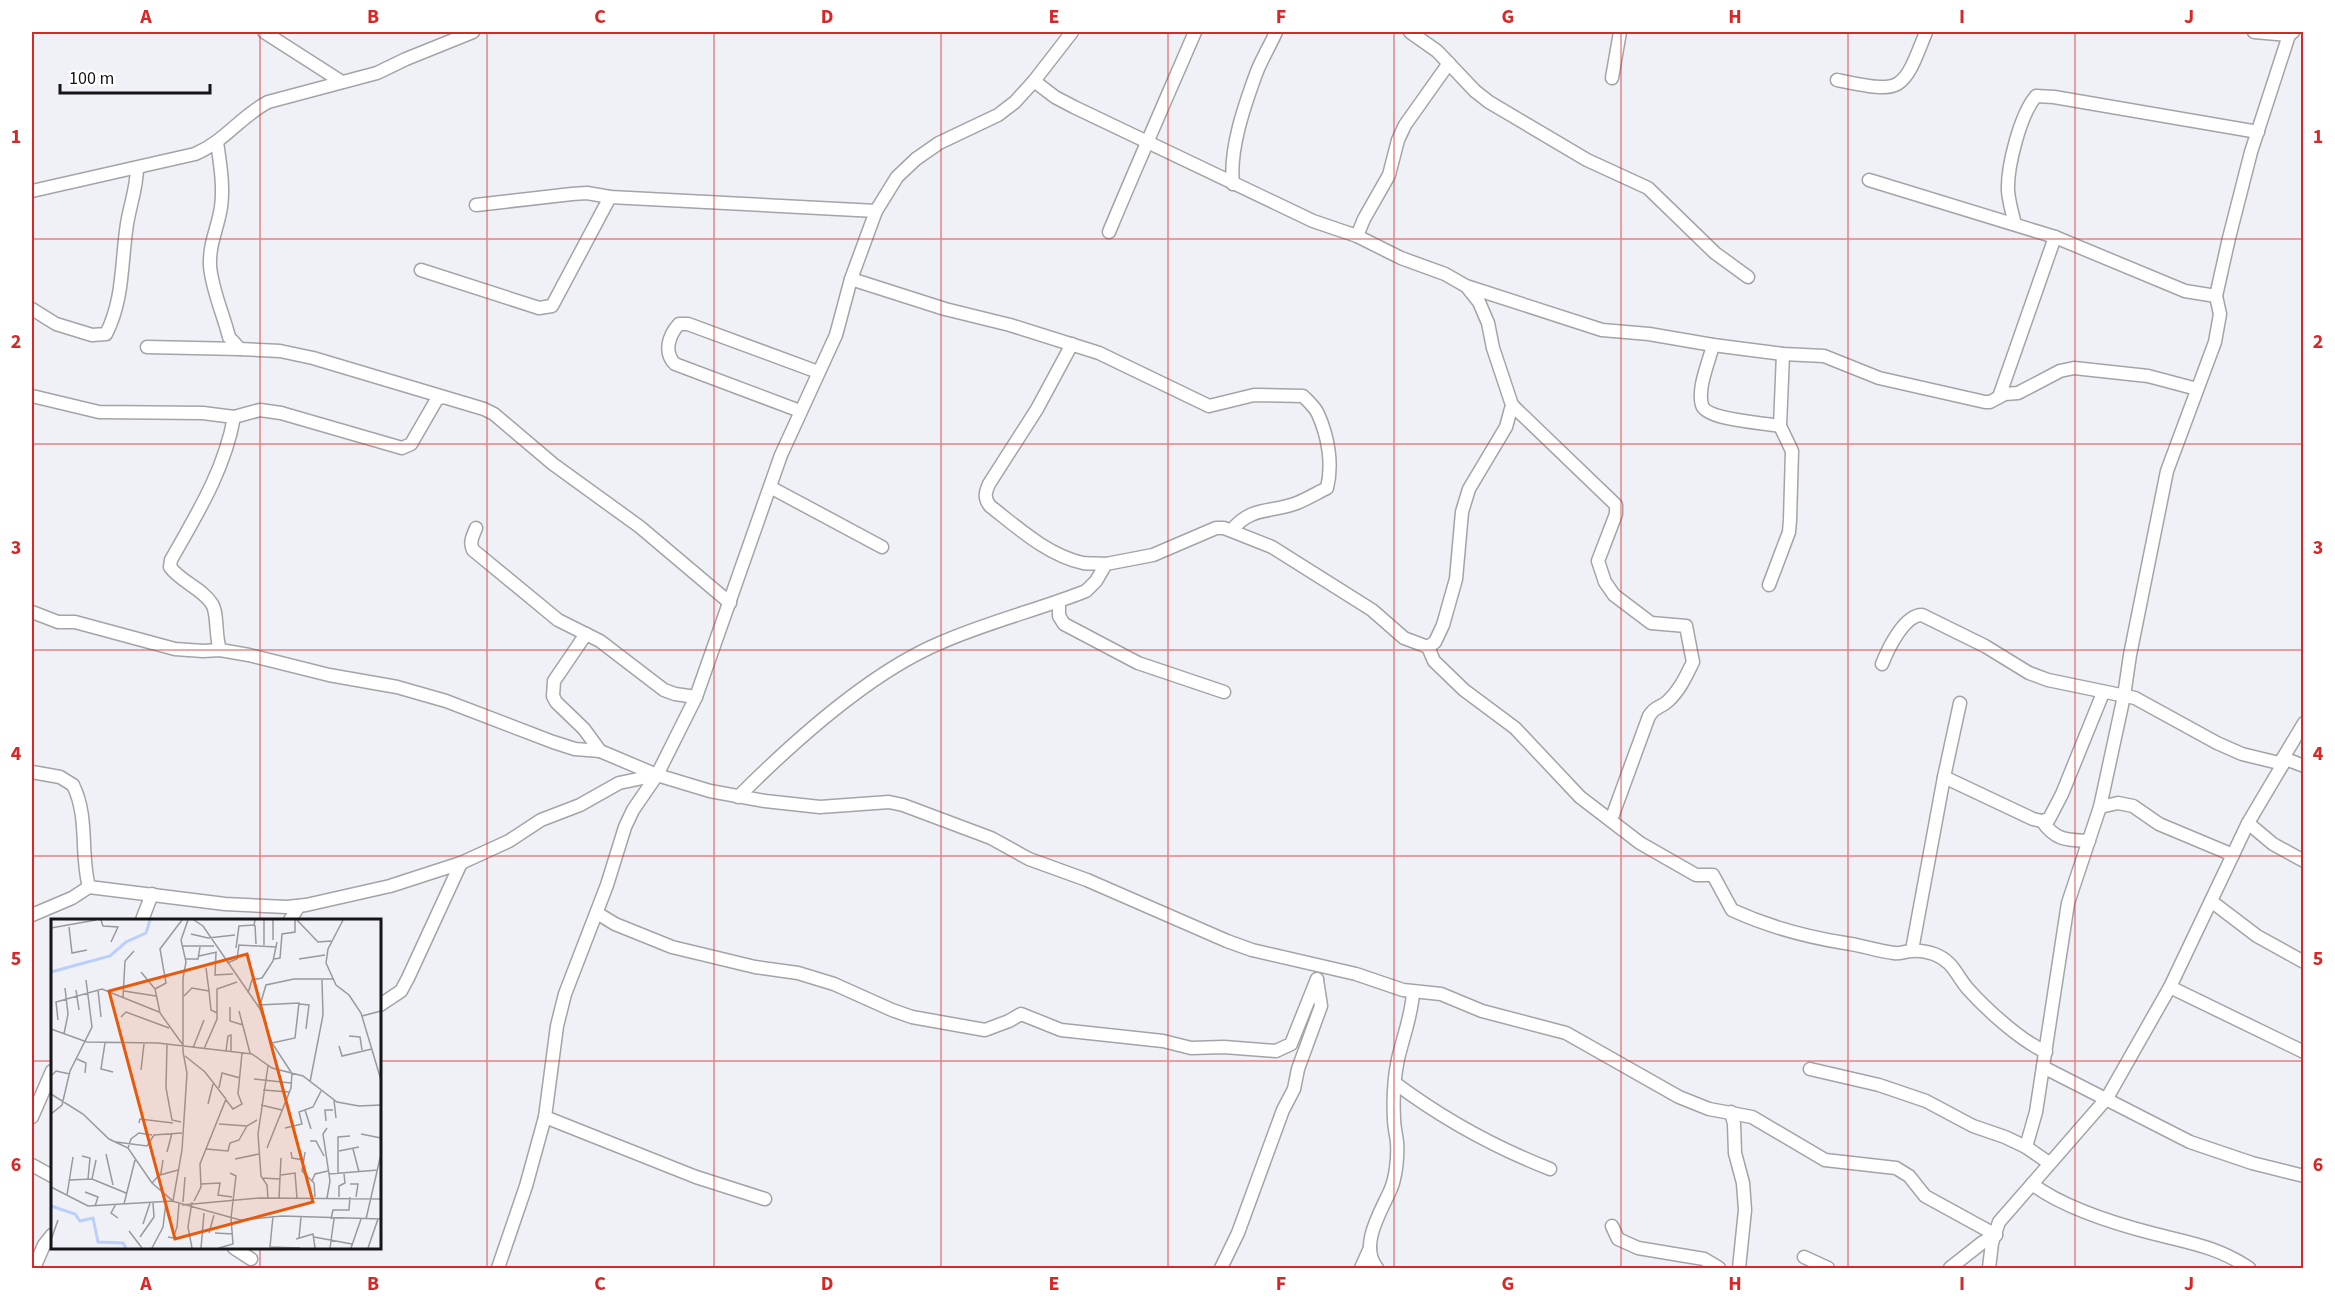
<svg xmlns="http://www.w3.org/2000/svg" width="2335" height="1300" font-family="'Source Sans 3',sans-serif">
	<rect width="100%" height="100%" fill="#f0f1f6"/>
	<g fill="none" stroke-linecap="round" stroke-linejoin="round">
		<g stroke="#a3a4a8" stroke-width="15">
			<g id="minor">
				<polyline points="264,32 342,82"/>
				<polyline points="1410,32 1437,51 1475,91 1489,102 1587,160 1648,188 1715,253 1748,277"/>
				<polyline points="2254,32 2289,35"/>
				<polyline points="1612,78 1620,32"/>
				<path d="M1837 80C1902 93 1902 94 1926 32"/>
				<polyline points="1034,81 1055,97 1074,107 1313,221 1357,236 1401,258 1445,274 1466,286 1602,330 1649,334 1713,345 1783,354 1824,356 1879,378 1985,402 1990,402 2005,394 2018,393 2060,371 2074,368 2148,376 2197,389"/>
				<path d="M217 142C220 163 224 186 221 207 218 228 209 243 210 266 212 290 223 313 229 337L240 349 280 351 313 358 484 409 494 414 553 464 640 527 730 603"/>
				<polyline points="1869,180 2055,237 2185,291 2216,296"/>
				<path d="M1233 184C1229 150 1244 107 1256 74 1261 60 1270 46 1276 32"/>
				<path d="M32 191 195 154C224 142 241 116 268 102L377 73 406 59 473 32"/>
				<polyline points="476,205 572,194 587,193 610,197 876,211"/>
				<path d="M2015 224C2012 213 2009 202 2008 191 2007 167 2020 115 2036 96L2054 97 2258 132"/>
				<path d="M1109 232C1137 165 1166 99 1195 32"/>
				<polyline points="1357,236 1364,219 1389,175 1398,140 1405,125 1449,63"/>
				<polyline points="421,270 539,308 552,306 610,197"/>
				<path d="M851 279 945 309 1010 325 1099 353 1209 406 1254 395 1303 396C1308 401 1315 407 1318 414 1328 436 1333 464 1327 488 1317 493 1307 499 1297 503 1271 513 1251 506 1232 530"/>
				<path d="M32 309 56 324 92 335 106 334C124 299 121 262 127 224 130 205 137 187 137 168"/>
				<path d="M1072 344 1037 409 989 484C985 493 984 498 990 506 1017 527 1047 555 1083 563 1090 564 1099 563 1106 564"/>
				<path d="M1713 345C1709 362 1697 388 1702 405 1706 420 1765 423 1780 426"/>
				<polyline points="147,347 240,349"/>
				<polyline points="32,396 99,412 203,413 234,417"/>
				<polyline points="1999,397 2055,237"/>
				<path d="M1512 405 1616 505V514L1598 561 1605 582 1614 595 1651 623 1686 626 1693 662C1686 676 1680 690 1668 701 1661 708 1656 705 1649 716L1611 820"/>
				<path d="M800 411 675 364C663 352 669 335 679 324H688L818 372"/>
				<polyline points="770,487 882,547"/>
				<path d="M476 528C473 536 469 542 473 550L558 620 600 641 664 690 675 694 696 697"/>
				<polyline points="1769,585 1789,532 1790,520 1792,451 1780,426 1783,354"/>
				<polyline points="1059,602 1059,616 1064,624 1138,663 1224,692"/>
				<polyline points="32,612 58,622 75,622 175,649 203,651 220,650 249,655 329,675 397,687 446,701 553,742 575,749 600,751 657,775 710,791 765,801 820,807 889,802 903,805 991,838 1029,859 1087,880 1227,941 1252,950 1356,974 1403,990 1441,994 1482,1011 1566,1033 1679,1097 1709,1109 1752,1117 1825,1160 1896,1168 1909,1176 1925,1196 1996,1235"/>
				<polyline points="586,634 554,681 553,696 556,702 584,729 600,751"/>
				<polyline points="1428,647 1435,642 1443,625 1456,579 1462,512 1469,489 1506,427 1512,405 1493,348 1488,323 1479,302 1467,287"/>
				<path d="M220 650C215 636 218 613 212 604 203 589 181 582 170 567L171 560C197 514 225 469 234 417L260 410 281 413 402 448 411 444 437 399 443 397"/>
				<path d="M1882 664C1888 649 1904 615 1922 615L1985 646 2029 673 2048 680 2135 698 2217 743 2242 754 2283 764"/>
				<polyline points="2283,758 2304,766"/>
				<path d="M32 772 60 777 73 785C89 817 80 854 89 887L225 904 287 907 306 905 390 886 461 863 509 841 541 820 580 805 619 783 657 775"/>
				<polyline points="1944,777 1960,703"/>
				<path d="M738 797C792 743 869 673 940 643 987 622 1038 610 1086 591L1096 581 1106 564 1153 555 1216 528H1224L1272 547 1372 610 1404 638 1428 647 1434 661 1464 690 1515 728 1580 797 1640 843 1696 875H1713L1732 910C1767 926 1807 937 1845 943 1861 945 1877 951 1894 953 1900 954 1906 951 1912 951 1918 950 1928 952 1934 954 1953 961 1956 975 1968 989 1987 1010 2021 1041 2046 1052"/>
				<polyline points="2100,807 2118,803 2133,806 2159,824 2233,855"/>
				<path d="M2042 821C2056 841 2067 840 2089 841"/>
				<polyline points="2248,823 2273,844 2304,861"/>
				<polyline points="2211,901 2257,936 2304,962"/>
				<polyline points="597,913 615,924 672,947 755,967 798,973 834,984 892,1010 912,1017 985,1030 1009,1021 1021,1014 1061,1030 1163,1041 1191,1048 1224,1047 1276,1051 1291,1044 1317,979"/>
				<polyline points="32,915 72,898 89,887"/>
				<polyline points="142,920 152,894"/>
				<polyline points="290,920 299,906"/>
				<polyline points="1912,950 1944,777 2033,819 2042,821 2049,819 2062,794 2103,693"/>
				<polyline points="2170,987 2304,1052"/>
				<polyline points="380,1005 401,991 408,978 461,863"/>
				<polyline points="2043,1067 2190,1142 2252,1163 2304,1176"/>
				<polyline points="1810,1069 1879,1085 1926,1101 1973,1126 2005,1137 2026,1147"/>
				<path d="M1395 1083C1443 1119 1494 1147 1550 1169"/>
				<polyline points="1731,1112 1734,1124 1735,1153 1743,1183 1745,1210 1739,1268"/>
				<polyline points="32,1117 52,1071"/>
				<polyline points="545,1117 696,1177 765,1199"/>
				<polyline points="2049,1163 2026,1147 2036,1112 2068,903 2100,807 2124,696 2130,655 2167,471 2215,342 2220,314 2216,296 2229,238 2251,152 2289,35 2293,32"/>
				<polyline points="32,1165 52,1176"/>
				<path d="M2032 1184C2064 1208 2116 1224 2155 1234 2190 1243 2218 1247 2249 1268"/>
				<polyline points="1612,1226 1618,1239 1638,1248 1704,1259 1719,1268"/>
				<polyline points="234,1248 251,1259"/>
				<polyline points="1804,1257 1828,1268"/>
				<polyline points="34,1268 44,1245 52,1235"/>
				<polyline points="498,1268 526,1186 545,1117 557,1026 565,994 607,885 625,827 633,810 657,775 696,697 781,455 836,335 851,279 876,211 897,177 916,159 939,143 998,115 1015,102 1034,81 1072,32"/>
				<polyline points="1221,1268 1238,1233 1283,1110 1294,1089 1298,1069 1321,1006 1317,980"/>
				<polyline points="1361,1268 1370,1248"/>
				<path d="M1377 1268C1359 1246 1380 1213 1390 1191 1396 1178 1398 1157 1397 1142 1396 1134 1394 1126 1394 1119 1393 1100 1394 1078 1398 1059 1403 1037 1412 1015 1413 992"/>
				<polyline points="1950,1268 1983,1242 1996,1235"/>
				<polyline points="1989,1268 1992,1243 1999,1222 2107,1098 2170,987 2248,823 2283,764 2283,758 2304,723"/>
			</g>
		</g>
		<use href="#minor" stroke="#fff" stroke-width="12"/>
	</g>
	<path fill="none" stroke="#d62828" stroke-width="1.5" stroke-opacity="0.55" d="M260 32V920M487 32V1268M714 32V1268M941 32V1268M1168 32V1268M1394 32V1268M1621 32V1268M1848 32V1268M2075 32V1268M32 239H2304M32 444H2304M32 650H2304M32 856H2304M32 1061H52M380 1061H2304M260 1248V1268"/>
	<g transform="translate(51 919)">
		<rect width="330" height="330" fill="#f0f1f6"/>
		<path fill="none" stroke="#bad0fa" stroke-width="3" d="M0 53 59 37 75 23 95 14 99 1M0 287 24 295 29 302 42 299 47 323 72 324 75 329"/>
		<path fill="none" stroke="#98999d" stroke-width="1.5" d="M50 1 52 7 67 8 60 23M131 1 109 30 115 64 104 70 109 94 132 126M143 1 152 7 209 90 221 124 240 153M213 1V26M246 1 267 23 280 22M292 1 277 30 275 44 285 66 298 76 310 94 330 161M204 6 205 25M18 8 21 34 36 31M0 9 45 1M140 15 157 19 184 16M222 21V1M132 27H163M185 29 188 7 203 6 204 1M165 34 164 56 182 55M148 37 166 33M135 40H147L149 28M223 40 229 39 231 15 244 13V1M248 40 274 36M176 44 186 40 188 26 225 28M155 49 158 72M90 53 104 70M25 71 28 91M47 71 50 98M73 72 105 77M197 74 201 61 211 59 222 42 226 23M133 77 141 69 158 72 160 91 166 94M72 78 74 42 83 32M248 85 258 86 255 110M207 86 248 84 244 119 221 124M209 86 215 66 243 60H282M179 88V102L192 106M188 92 199 134M311 97 330 92M70 98 75 93 118 109M7 101 5 83 51 70 108 93M0 110 36 123 107 124 201 135 221 149 252 157 286 183 308 187 330 186M13 115 17 95 14 69M298 117 309 118 311 131M54 124 50 150 62 153M116 125 115 169 121 201 130 203M288 127 291 137 321 130M142 129 153 101M153 130 166 100V70L186 63M175 132 177 117 180 116V133M134 137 154 153 175 180 149 245 150 268 143 282M26 140 35 144 34 154M217 147 207 215 210 257 216 266 217 280M90 151 93 125M0 157 5 152 19 155M203 160 240 164M259 163 272 96 271 61M168 169 171 154 189 159M212 171 238 173M0 175 32 195 58 220 77 229 101 264 122 282 131 231 136 154 132 133V59L135 43 130 21 137 1M175 181 182 190 191 185 187 175 191 134M283 181 285 199M157 185 162 165M210 186 231 191M254 191 260 210M0 195 11 186 19 152 41 108 35 61M275 202 274 191H282M88 204 89 200 122 204M168 205 196 207 206 201M234 209 251 205 248 193 262 188 270 172M276 209 272 215 279 262 276 279M310 215 330 219M259 222H265L273 237M65 223 96 227 103 216 131 214M77 229 80 220 88 214 101 216M216 229 240 169 241 153M155 230 177 232 179 224 188 221 196 207M302 230 308 253M288 232 308 228M116 233 121 214M240 233 241 239 253 241M254 233 251 252 263 264 264 278M55 235 62 266M31 237 39 239 37 260M184 240 208 235M179 254 185 257 180 299M278 255 327 251M287 255V218L299 217M109 256 127 251M230 256 244 254 246 279M211 259 229 260M41 260 45 241M18 261 41 260 75 274M261 262 264 255 277 252M101 264 110 254 112 241M150 265 169 264 167 276 181 278M299 265H307L305 278M0 268 37 287 121 282 189 301 231 297 330 300M34 273 47 278 44 287M16 276 22 238M288 278V267L294 264 293 255M228 279 230 239M132 283 134 258M65 285 60 294 67 299M73 285 84 241M131 286 208 279 330 280M222 297 219 328 249 329M280 300 282 291H298L299 278M315 300 330 235M92 305 99 284M78 312 91 329M158 314 163 296M164 314 182 315M89 318 103 298 102 284M117 318 122 319 126 308 128 285M263 318 301 325M248 319 250 298M245 320 262 315 264 329M0 321 7 301M101 329 112 308 115 283M141 329 137 308 141 283M150 329 153 294M168 329 182 325 180 299M279 329 283 300M300 329 310 300M317 329 327 300"/>
		<path fill="#e8590c" fill-opacity="0.15" stroke="#e8590c" stroke-width="3" d="M196 35 262 283 124 320 58 72Z"/>
		<rect width="330" height="330" fill="none" stroke="#151517" stroke-width="3"/>
	</g>
	<rect width="2335" height="1300" fill="none" stroke="#ffffff" stroke-width="66"/>
	<path d="M60 84v9h150v-9" fill="none" stroke="#151517" stroke-width="3"/>
	<text x="69" y="84" font-size="18" fill="#151517" stroke="#ffffff" stroke-width="4.5" paint-order="stroke">100 m</text>
	<rect x="33" y="33" width="2269" height="1234" fill="none" stroke="#d62828" stroke-width="2"/>
	<g font-size="20" text-anchor="middle" font-weight="bold" fill="#d62828">
		<text x="146" y="23">A</text>
		<text x="373" y="23">B</text>
		<text x="600" y="23">C</text>
		<text x="827" y="23">D</text>
		<text x="1054" y="23">E</text>
		<text x="1281" y="23">F</text>
		<text x="1508" y="23">G</text>
		<text x="1735" y="23">H</text>
		<text x="1962" y="23">I</text>
		<text x="2189" y="23">J</text>
		<text x="16" y="143">1</text>
		<text x="2318" y="143">1</text>
		<text x="16" y="348">2</text>
		<text x="2318" y="348">2</text>
		<text x="16" y="554">3</text>
		<text x="2318" y="554">3</text>
		<text x="16" y="760">4</text>
		<text x="2318" y="760">4</text>
		<text x="16" y="965">5</text>
		<text x="2318" y="965">5</text>
		<text x="16" y="1171">6</text>
		<text x="2318" y="1171">6</text>
		<text x="146" y="1290">A</text>
		<text x="373" y="1290">B</text>
		<text x="600" y="1290">C</text>
		<text x="827" y="1290">D</text>
		<text x="1054" y="1290">E</text>
		<text x="1281" y="1290">F</text>
		<text x="1508" y="1290">G</text>
		<text x="1735" y="1290">H</text>
		<text x="1962" y="1290">I</text>
		<text x="2189" y="1290">J</text>
	</g>
</svg>
